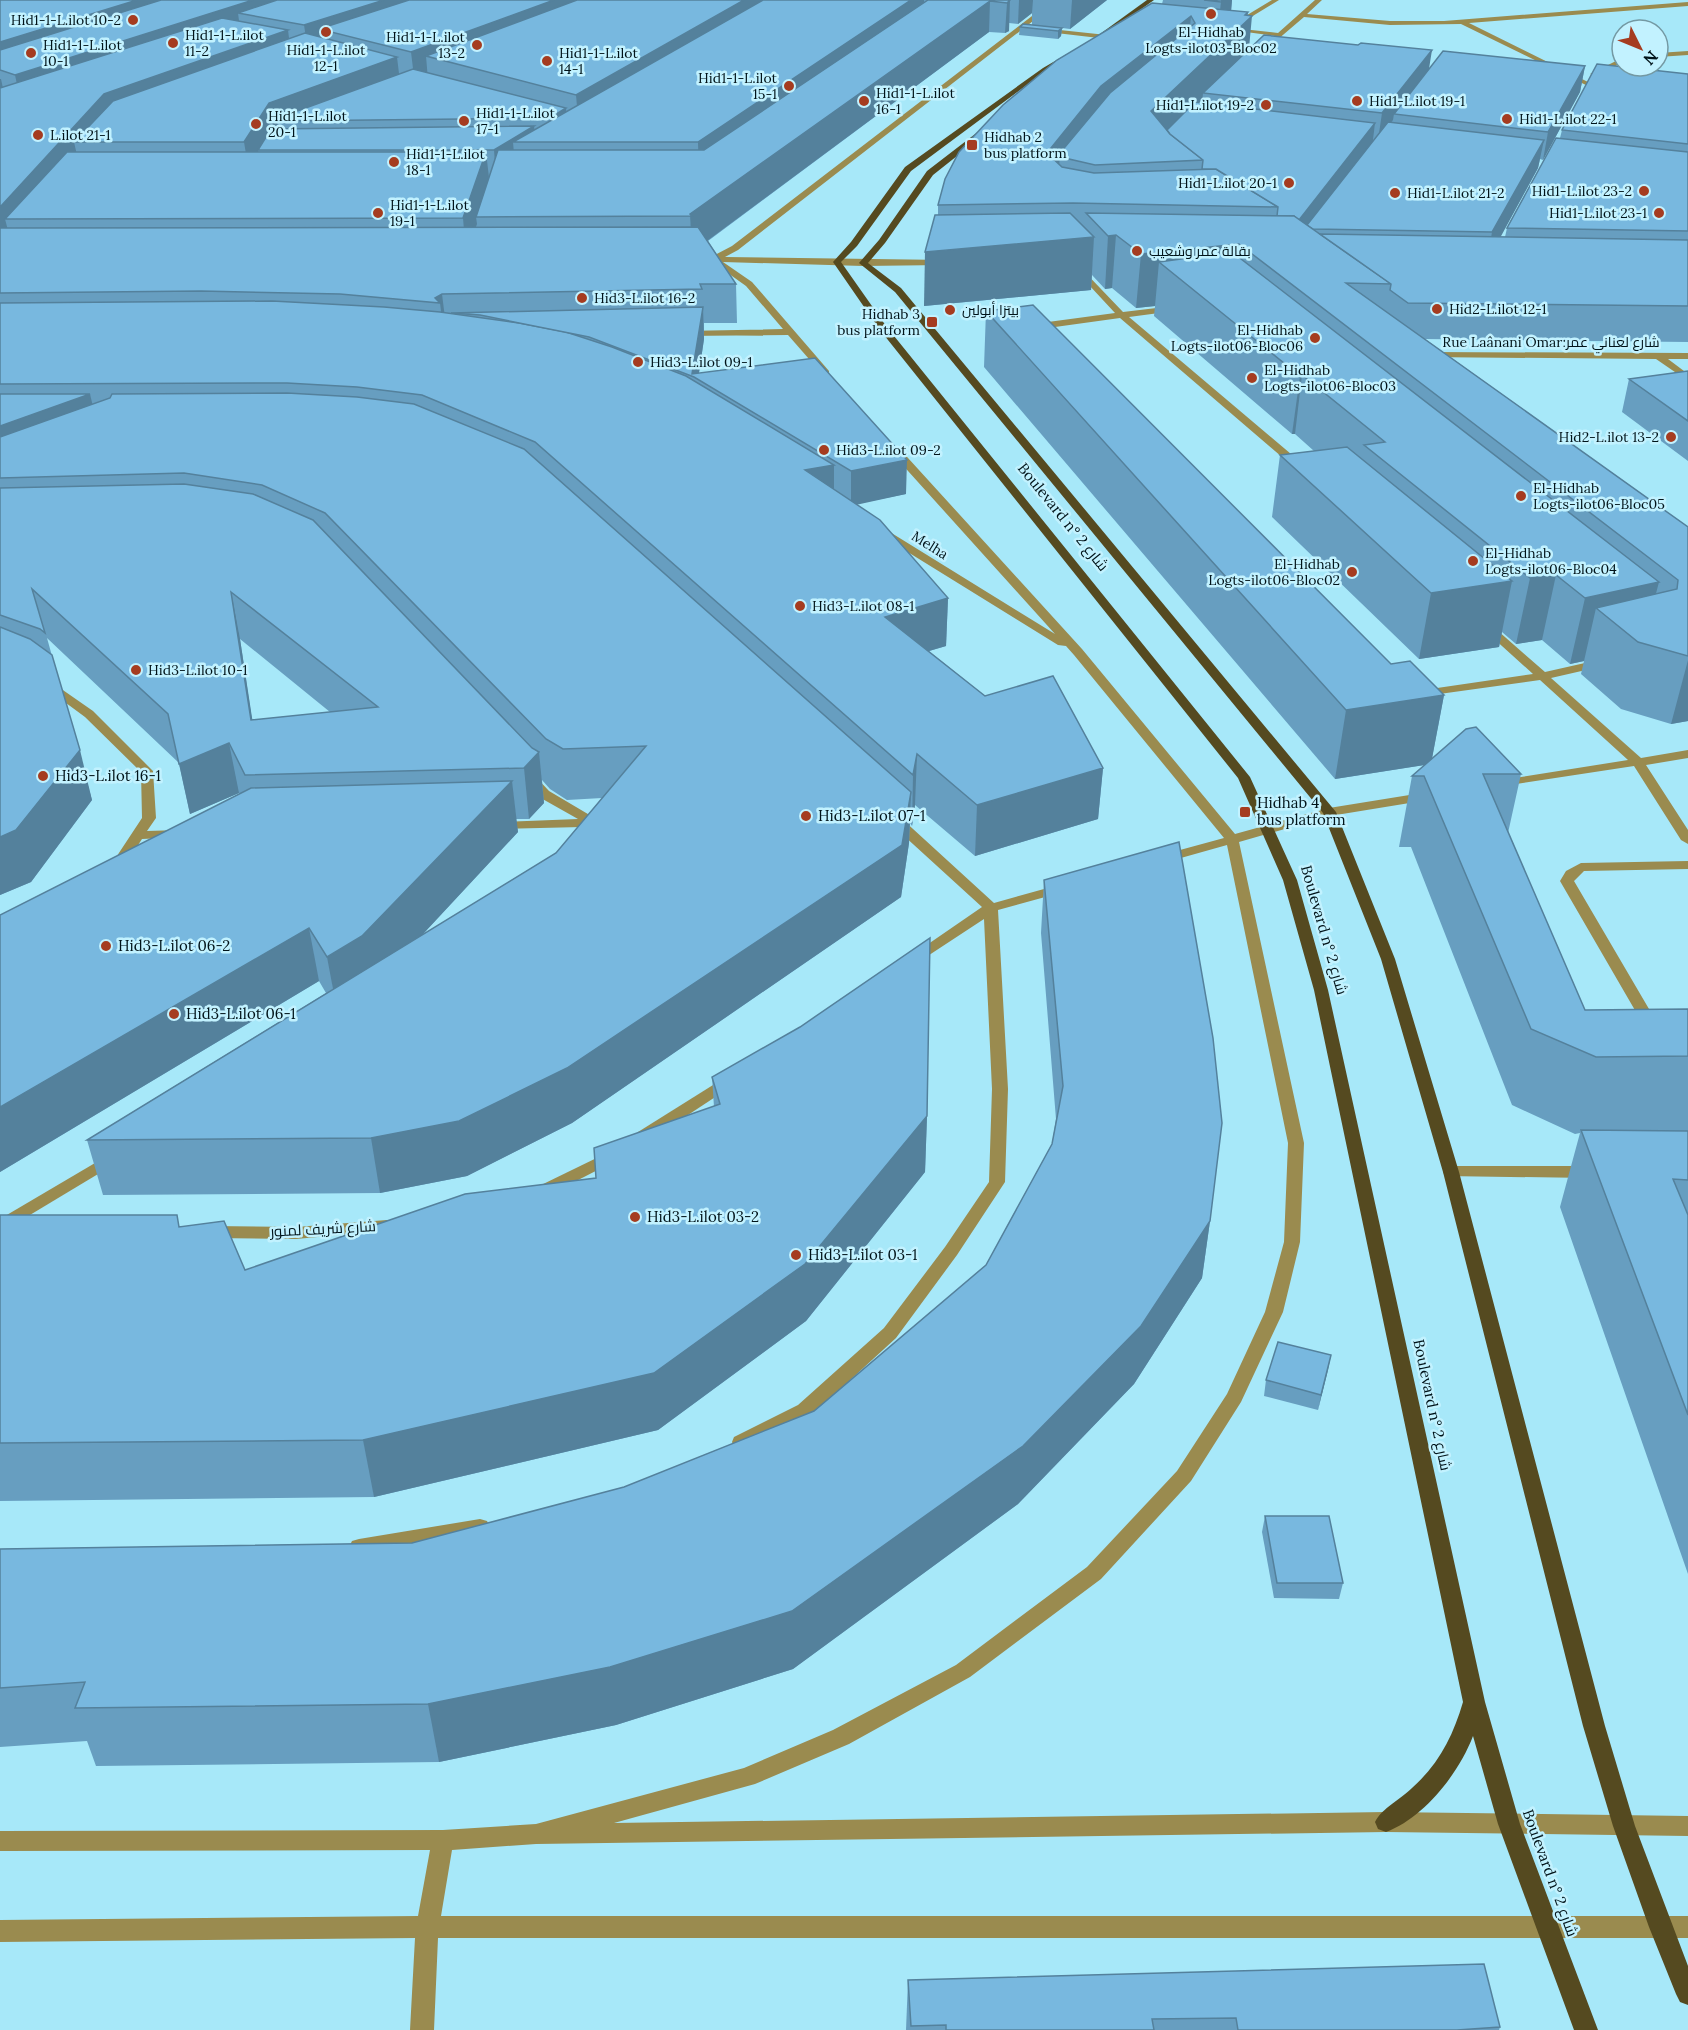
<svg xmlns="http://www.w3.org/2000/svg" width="1688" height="2030" font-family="Lora,Cairo,serif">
	<rect width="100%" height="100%" fill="#a7e8f9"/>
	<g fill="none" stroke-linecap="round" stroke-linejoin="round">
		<g fill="#9a8b4f" fill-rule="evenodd">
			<polygon points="1053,0 1060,0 738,250 725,257 947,260 947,264 944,265 863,266 723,262 752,282 829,371 829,375 823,375 788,335 681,336 679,334 684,331 783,329 746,286 711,261 711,257 732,246"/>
			<polygon points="1272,0 1279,0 1233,28 1278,33 1315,0 1322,0 1307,14 1390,21 1444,21 1688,2 1688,6 1469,23 1592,84 1590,87 1461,24 1390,25 1304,17 1263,52 1261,49 1275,36 1224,29"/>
			<polygon points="1041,28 1116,36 1119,38 1116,40 1039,31"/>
			<polygon points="1688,51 1688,55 1658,57 1658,53"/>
			<polygon points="1622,58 1622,63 1595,75 1590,74"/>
			<path d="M1079 266 1123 312 1232 299 1660 647V653L1551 678 1641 758 1688 750V758L1646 765 1688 830V844L1681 840 1634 766 1497 787 1496 784 1497 781 1502 780 1628 760 1540 680 1396 700 1045 327V323L1048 322 1115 313 1076 271 1075 269ZM1227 304 1647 649 1545 672 1489 623H1481V627L1533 674 1403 693 1055 327 1120 318 1296 469H1304V465L1129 317Z"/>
			<polygon points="1427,352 1688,353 1688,359 1668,359 1688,374 1688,381 1656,359 1424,357 1424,353"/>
			<polygon points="890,447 898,447 1082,649 1235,834 1329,808 1428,792 1435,796 1428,800 1330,816 1239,842 1304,1143 1300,1242 1283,1312 1241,1402 1191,1481 1101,1579 970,1677 849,1744 755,1784 614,1823 1386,1812 1688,1816 1688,1836 1386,1832 536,1844 452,1850 441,1916 1688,1916 1688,1938 438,1938 434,2030 410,2030 415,1938 0,1942 0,1920 418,1916 430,1850 0,1851 0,1831 443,1830 536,1824 744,1768 833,1730 956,1665 1087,1567 1177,1471 1227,1394 1265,1312 1284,1242 1288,1143 1227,845 1163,863 1158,862 1156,859 1158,856 1224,838 1074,655 1066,646 1058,645 877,533 877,529 885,529 1055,634 890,451"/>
			<polygon points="47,679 93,711 153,771 156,818 147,831 180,830 185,831 187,834 185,837 142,839 121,871 111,871 109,868 142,818 141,772 85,717 43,686 41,683"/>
			<path d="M531 776 536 777 549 791 598 820 600 823C596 828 592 833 586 835L579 831 582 827 493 829 491 826 493 823 498 822 578 819 539 797 525 780Z"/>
			<polygon points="896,817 901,818 994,903 1062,884 1069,888 1067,891 998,910 1008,1089 1005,1182 957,1255 896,1338 812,1415 741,1449 734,1447 732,1442 734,1437 798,1405 884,1328 945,1247 989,1182 992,1089 984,919 917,963 907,963 905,960 982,907 891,824 889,821"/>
			<polygon points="1688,861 1688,869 1584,871 1574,881 1649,1009 1659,1015 1688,1017 1688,1027 1650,1022 1636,1012 1560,881 1566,871 1581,863"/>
			<polygon points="729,1075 737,1080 735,1084 650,1140 638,1140 636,1136 638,1132"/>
			<polygon points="613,1150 619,1151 621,1155 619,1159 547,1196 535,1196 533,1192 535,1188"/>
			<polygon points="112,1153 118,1154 120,1158 118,1162 0,1233 0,1219"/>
			<polygon points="1451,1166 1589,1166 1595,1168 1597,1172 1595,1176 1589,1178 1445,1176 1443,1172 1445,1168"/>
			<polygon points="387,1220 393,1222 395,1226 393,1230 296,1239 210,1238 204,1236 202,1232 204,1228 210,1226 296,1227"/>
			<polygon points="480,1519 487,1521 490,1527 487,1533 480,1535 359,1555 352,1553 349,1547 352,1541 359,1539"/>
		</g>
		<g fill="#554a20" fill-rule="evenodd">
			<polygon points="1147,0 1154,0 1104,36 1100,36 1100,34"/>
			<path d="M1067 54 1072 55 1047 70 911 171 857 246 841 262 886 326 1250 777 1297 880 1328 990 1485 1702 1520 1824 1598 2030H1574L1498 1824 1473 1736C1459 1773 1424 1818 1386 1832L1378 1829 1375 1822C1382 1808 1401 1799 1412 1788 1439 1764 1453 1736 1463 1702L1314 990 1283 880 1238 778 880 330 833 262 851 242 905 167 1043 68Z"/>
			<polygon points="979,131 986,133 933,175 885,243 868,263 901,288 1336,812 1395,959 1459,1172 1605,1726 1635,1826 1688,1966 1688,2005 1680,2002 1676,1994 1649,1927 1613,1826 1583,1726 1443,1172 1381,959 1323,813 895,292 859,263 879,240 927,171"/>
		</g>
	</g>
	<g fill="#679ec0" fill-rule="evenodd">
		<path d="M0 0H1107L1070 29 1062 28 1061 36 1058 39 1019 35 1020 27 1032 25V13L1018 24 1009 23V31L1005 33 989 32 708 241 736 284 737 323H704V339L699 373 906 494 856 504 948 598 946 646 929 651 985 696 1103 768 1098 819 975 856 915 805 912 826 910 823 909 843 901 897 572 1123 467 1176 380 1193 103 1195 87 1140 326 993 319 981 0 1172V915L240 794 239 793 190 814 179 763 47 638 92 800 31 882 0 895ZM240 639 330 712 252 720ZM542 780 550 789 567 800 602 798 556 853 422 935 518 832 516 819H529L544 803Z"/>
		<polygon points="1163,0 1232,0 1231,11 1248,15 1249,50 1429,69 1585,66 1580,92 1543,160 1540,159 1538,168 1500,237 1505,237 1507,228 1560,138 1562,130 1688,74 1688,342 1425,339 1688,527 1688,721 1671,724 1621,709 1581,674 1584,661 1570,664 1542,640 1516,644 1502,632 1499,647 1419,659 1272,517 1280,455 1314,451 1295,434 1292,434 1154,316 1155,306 1136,308 1112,288 1105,289 1092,275 1091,290 924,306 938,215 938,205 1162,4"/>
		<polygon points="986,311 1391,664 1444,695 1432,758 1521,774 1508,833 1585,1010 1688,1009 1688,1574 1560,1207 1580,1133 1575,1134 1512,1105 1411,847 1399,847 1412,776 1424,765 1335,779 984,367"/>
		<polygon points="1688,371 1688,461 1622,412 1629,379"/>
		<polygon points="1044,880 1210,1221 1202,1278 1134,1384 1018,1504 793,1669 616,1725 439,1762 96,1766 87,1741 0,1747 0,1549 412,1543 624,1487 814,1411 986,1265 1052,1144 1056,1119 1041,933"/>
		<polygon points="712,1077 927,1116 925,1172 806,1321 658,1430 374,1497 0,1501 0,1215 180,1226 245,1270 596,1178 714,1107"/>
		<polygon points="1331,1355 1318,1410 1264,1396 1266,1380"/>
		<polygon points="1265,1516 1343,1583 1339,1599 1274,1598 1262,1532"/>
		<polygon points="908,1980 1500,2027 1499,2030 906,2030"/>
	</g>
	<g fill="#54819c">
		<polygon points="137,0 238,0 0,70 0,42"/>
		<polygon points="253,0 350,0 238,13 241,36 22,108 15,75"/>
		<polygon points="384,0 478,0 319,29 323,52 309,57 304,25"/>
		<polygon points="554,0 636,0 426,56 428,80 415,85 411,52"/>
		<polygon points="744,0 784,0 579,129 576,95"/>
		<polygon points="911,0 924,0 924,22 699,178 698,142"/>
		<polygon points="1010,0 1009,31 1005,33 1007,3"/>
		<polygon points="1019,0 1033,0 1032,13 1018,24"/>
		<polygon points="1072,0 1107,0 1070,29"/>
		<polygon points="1223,0 1232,0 1229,35 1216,44 1221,2"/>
		<polygon points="990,1 989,32 692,252 690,214"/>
		<polygon points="1248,12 1247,21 1252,16 1248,59 1203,93 1202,104 1167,139 1151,111"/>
		<polygon points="1191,16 1187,60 1060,153 1058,184 1047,153 1101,86"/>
		<polygon points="1062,28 1061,36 1058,39 1058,31"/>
		<polygon points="288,30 292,62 74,142 79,164 5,219 11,242 0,255 0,207 104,94"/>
		<polygon points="1432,50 1428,75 1394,114 1393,120 1378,140 1382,113"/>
		<polygon points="397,57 401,90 277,121 279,136 258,150 260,161 250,178 244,142 269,103"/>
		<polygon points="1585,66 1580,92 1543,160 1548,132"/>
		<polygon points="0,79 1,79 8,112 0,115"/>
		<polygon points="566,108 568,135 552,142 550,118"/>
		<polygon points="1375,123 1372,148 1309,229 1292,229"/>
		<polygon points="534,126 536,142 513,142 515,166 496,178 494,150"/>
		<polygon points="1544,140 1538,168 1487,262 1492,232"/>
		<polygon points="486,152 490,186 476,217 477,224 466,255 463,218"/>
		<polygon points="1116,235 1112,288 1105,289 1108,236"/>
		<polygon points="1094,237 1091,290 924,306 925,252"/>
		<polygon points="1239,244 1233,297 1159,262 1155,306 1136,308 1141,254"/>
		<polygon points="442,294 447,334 444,336 440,303 435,298"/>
		<polygon points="703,307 704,339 698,379 692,374"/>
		<polygon points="1302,375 1295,434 1292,434 1300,376"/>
		<polygon points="90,394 100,436 0,474 0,426"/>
		<polygon points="907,460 906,494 851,506 851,471"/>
		<polygon points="834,465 834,509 805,470"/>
		<polygon points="1556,575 1542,640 1516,644 1530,578"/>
		<polygon points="1512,581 1499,647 1419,659 1431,593"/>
		<polygon points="1659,582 1643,643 1596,608 1584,661 1570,664 1585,598"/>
		<polygon points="231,592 240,639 260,770 251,720"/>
		<polygon points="948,598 946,646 885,664 885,617"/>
		<polygon points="1688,660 1688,721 1671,724"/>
		<polygon points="1444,695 1431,764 1335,779 1346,710"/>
		<polygon points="229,743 239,793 190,814 179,764"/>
		<polygon points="80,750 92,800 31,882 0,895 0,837"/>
		<polygon points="539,752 544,803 529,819 524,768"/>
		<polygon points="917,754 915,805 912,826 913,775"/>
		<polygon points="1103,768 1098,819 975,856 977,805"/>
		<polygon points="512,781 518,832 371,990 337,1010 327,957"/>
		<polygon points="911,792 909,843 901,897 572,1123 467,1176 380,1193 371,1138"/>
		<polygon points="309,928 319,981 0,1172 0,1107"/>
		<polygon points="927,1116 925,1172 806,1321 658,1430 374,1497 363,1440"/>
		<polygon points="1210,1221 1202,1278 1134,1384 1018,1504 793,1669 616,1725 439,1762 428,1704"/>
		<polygon points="1331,1355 1328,1370 1318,1410 1321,1395"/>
	</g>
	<g fill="#78b8df" stroke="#54819c" stroke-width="1.5" fill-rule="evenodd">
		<polygon points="0,0 137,0 0,42"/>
		<polygon points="161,0 253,0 15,75 0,70 0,50"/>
		<polygon points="277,0 384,0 304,25 238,13"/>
		<polygon points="409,0 554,0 411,52 319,29"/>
		<polygon points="577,0 744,0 576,95 426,56"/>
		<polygon points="763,0 911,0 698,142 513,142"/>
		<polygon points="928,0 1010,0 1007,3 990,1 690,214 692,216 476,217 498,150 704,150"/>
		<polygon points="1204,0 1223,0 1221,2"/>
		<polygon points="1152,3 1248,12 1245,15 1252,16 1151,111 1170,134 1203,160 1095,165 1069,159 1060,153 1110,93 1195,23 1191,16 1101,86 1047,153 1062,167 1094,173 1216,169 1278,207 1073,203 938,205 945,179 959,152 1003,105 1057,60"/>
		<polygon points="222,18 288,30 104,94 0,207 0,88"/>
		<polygon points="1023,24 1062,28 1058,31 1020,27"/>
		<polygon points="305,33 397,57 269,103 244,142 74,142 113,101"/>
		<polygon points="1264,35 1358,45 1361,43 1432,50 1382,113 1203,93"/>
		<polygon points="1443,51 1585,66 1548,132 1394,114"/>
		<polygon points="1597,64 1688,74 1688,144 1562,130"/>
		<polygon points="413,69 566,108 550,118 277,121 278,118"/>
		<polygon points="1195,102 1375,123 1299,220 1294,216 1277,216 1278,207 1216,169 1202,169 1203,160 1170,134 1167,130"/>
		<polygon points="1388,122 1544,140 1492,232 1313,229 1307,225"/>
		<polygon points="534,126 494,150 258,150 271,129"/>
		<polygon points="1556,138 1688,152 1688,231 1507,228"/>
		<polygon points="67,152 486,152 463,218 5,219"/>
		<polygon points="1070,213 1094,237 925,252 935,215"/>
		<polygon points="1086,213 1294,216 1391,284 1346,283 1688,527 1688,656 1638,642 1596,608 1677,589 1678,580 1239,244 1141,254 1116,235 1108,236"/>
		<polygon points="698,227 736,284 700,284 702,289 442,294 435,298 440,303 340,294 201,291 0,293 0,228"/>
		<polygon points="1320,234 1688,240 1688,306 1408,303 1390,290 1391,284"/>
		<polygon points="1232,252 1659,582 1585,598 1556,575 1530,578 1364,445 1385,442 1302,375 1300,376 1159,262"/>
		<polygon points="272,301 384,307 440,312 519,323 566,332 612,347 686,376 834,465 805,470 880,520 948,598 885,617 985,696 1053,676 1103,768 977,805 917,754 913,775 535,442 422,395 357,387 287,383 0,384 0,303"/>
		<polygon points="1033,305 1391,664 1410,661 1444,695 1346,710 986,311"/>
		<polygon points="703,307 692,374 815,358 907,460 851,471 694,377 589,337 480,315 451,313"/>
		<polygon points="1688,371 1688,421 1629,379"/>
		<polygon points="287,393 357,397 414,404 524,449 911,792 902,845 567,1068 459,1121 371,1138 87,1140 556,853 646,746 563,749 546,739 325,513 262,485 184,473 0,478 0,437 110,398 112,394"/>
		<polygon points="0,394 90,394 0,426"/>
		<polygon points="1347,447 1512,581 1431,593 1280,455"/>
		<path d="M184 484 253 494 313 520 532 748 539 752 524 768 245 775 229 743 179 764 168 714 32 589 45 633 40 629 0 615V488ZM231 592 378 707 251 720Z"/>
		<polygon points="0,627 30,639 52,655 80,750 16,830 0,837"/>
		<polygon points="1476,727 1521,774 1483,774 1585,1010 1688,1009 1688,1056 1596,1057 1531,1029 1424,776 1412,776 1466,729"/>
		<polygon points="512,781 362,936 327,957 309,928 0,1107 0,915 251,788"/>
		<polygon points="1179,842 1213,1038 1222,1123 1210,1221 1141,1326 1023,1446 792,1611 610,1667 428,1704 75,1708 85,1682 0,1688 0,1549 412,1543 624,1487 814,1411 986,1265 1052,1144 1063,1086 1044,880"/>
		<polygon points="930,938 927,1116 805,1264 654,1373 363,1440 0,1443 0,1215 177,1215 179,1227 224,1221 245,1270 465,1194 596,1178 594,1148 720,1104 712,1077 800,1027"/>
		<polygon points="1581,1130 1688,1131 1688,1180 1673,1179 1688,1215 1688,1415"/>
		<polygon points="1278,1342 1331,1355 1321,1395 1266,1380"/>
		<polygon points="1265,1516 1329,1516 1343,1583 1277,1583"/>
		<polygon points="1484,1964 1500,2027 1457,2030 1238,2030 1236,2018 1152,2019 1154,2030 946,2030 946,2025 911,2026 908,1980"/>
	</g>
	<g fill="#a53c20" stroke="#c2f2ff" stroke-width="2">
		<circle cx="1211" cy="14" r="6"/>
		<circle cx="133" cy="20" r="6"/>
		<circle cx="326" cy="32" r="6"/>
		<circle cx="173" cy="43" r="6"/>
		<circle cx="477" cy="45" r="6"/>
		<circle cx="31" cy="53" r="6"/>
		<circle cx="547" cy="61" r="6"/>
		<circle cx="789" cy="86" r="6"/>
		<circle cx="864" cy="101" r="6"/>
		<circle cx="1357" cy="101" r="6"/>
		<circle cx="1266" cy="105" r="6"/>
		<circle cx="1507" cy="119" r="6"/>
		<circle cx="464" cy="121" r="6"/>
		<circle cx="256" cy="124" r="6"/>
		<circle cx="38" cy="135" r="6"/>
		<rect x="966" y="139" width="12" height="12" rx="3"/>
		<circle cx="394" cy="162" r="6"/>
		<circle cx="1289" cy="183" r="6"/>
		<circle cx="1644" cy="191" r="6"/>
		<circle cx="1395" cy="193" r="6"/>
		<circle cx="378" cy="213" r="6"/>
		<circle cx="1659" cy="213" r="6"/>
		<circle cx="1137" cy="251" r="6"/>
		<circle cx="582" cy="298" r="6"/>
		<circle cx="1437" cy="309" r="6"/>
		<circle cx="950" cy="310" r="6"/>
		<rect x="926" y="316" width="12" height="12" rx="3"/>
		<circle cx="1315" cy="338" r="6"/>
		<circle cx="638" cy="362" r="6"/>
		<circle cx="1252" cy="378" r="6"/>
		<circle cx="1671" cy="437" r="6"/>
		<circle cx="824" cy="450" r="6"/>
		<circle cx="1521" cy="496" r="6"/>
		<circle cx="1473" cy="561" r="6"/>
		<circle cx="1352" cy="572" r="6"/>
		<circle cx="800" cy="606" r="6"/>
		<circle cx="136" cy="670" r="6"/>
		<circle cx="43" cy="776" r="6"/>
		<rect x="1239" y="806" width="12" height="12" rx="3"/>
		<circle cx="806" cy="816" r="6"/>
		<circle cx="106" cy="946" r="6"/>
		<circle cx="174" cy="1014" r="6"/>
		<circle cx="635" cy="1217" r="6"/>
		<circle cx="796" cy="1255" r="6"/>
	</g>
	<g text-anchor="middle" stroke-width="5" stroke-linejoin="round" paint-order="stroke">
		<g font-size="14" fill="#001319" stroke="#c2f2ff" text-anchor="start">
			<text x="121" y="25" text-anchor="end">Hid1-1-L.ilot 10-2</text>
			<text x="1211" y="37" text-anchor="middle">El-Hidhab<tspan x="1211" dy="16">Logts-ilot03-Bloc02</tspan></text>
			<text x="185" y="40">Hid1-1-L.ilot<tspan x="185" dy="16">11-2</tspan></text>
			<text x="465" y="42" text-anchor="end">Hid1-1-L.ilot<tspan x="465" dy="16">13-2</tspan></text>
			<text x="43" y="50">Hid1-1-L.ilot<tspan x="43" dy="16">10-1</tspan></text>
			<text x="326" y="55" text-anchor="middle">Hid1-1-L.ilot<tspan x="326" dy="16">12-1</tspan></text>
			<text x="559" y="58">Hid1-1-L.ilot<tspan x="559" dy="16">14-1</tspan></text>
			<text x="777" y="83" text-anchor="end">Hid1-1-L.ilot<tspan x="777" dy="16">15-1</tspan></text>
			<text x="876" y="98">Hid1-1-L.ilot<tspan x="876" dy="16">16-1</tspan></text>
			<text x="1369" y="106">Hid1-L.ilot 19-1</text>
			<text x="1254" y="110" text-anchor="end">Hid1-L.ilot 19-2</text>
			<text x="476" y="118">Hid1-1-L.ilot<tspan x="476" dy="16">17-1</tspan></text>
			<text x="268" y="121">Hid1-1-L.ilot<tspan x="268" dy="16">20-1</tspan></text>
			<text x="1519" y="124">Hid1-L.ilot 22-1</text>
			<text x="50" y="140">L.ilot 21-1</text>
			<text x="984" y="142">Hidhab 2<tspan x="984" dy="16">bus platform</tspan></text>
			<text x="406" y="159">Hid1-1-L.ilot<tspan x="406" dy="16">18-1</tspan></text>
			<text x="1277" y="188" text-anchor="end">Hid1-L.ilot 20-1</text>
			<text x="1632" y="196" text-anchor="end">Hid1-L.ilot 23-2</text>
			<text x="1407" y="198">Hid1-L.ilot 21-2</text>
			<text x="390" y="210">Hid1-1-L.ilot<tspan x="390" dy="16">19-1</tspan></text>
			<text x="1647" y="218" text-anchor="end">Hid1-L.ilot 23-1</text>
			<text x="1149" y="256">بقالة عمر وشعيب</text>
			<text x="594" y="303">Hid3-L.ilot 16-2</text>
			<text x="1449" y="314">Hid2-L.ilot 12-1</text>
			<text x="962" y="315">بيتزا أبولين</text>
			<text x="920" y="319" text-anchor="end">Hidhab 3<tspan x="920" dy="16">bus platform</tspan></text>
			<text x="1303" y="335" text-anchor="end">El-Hidhab<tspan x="1303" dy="16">Logts-ilot06-Bloc06</tspan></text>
			<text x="650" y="367">Hid3-L.ilot 09-1</text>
			<text x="1264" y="375">El-Hidhab<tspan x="1264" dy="16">Logts-ilot06-Bloc03</tspan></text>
			<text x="1659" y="442" text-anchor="end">Hid2-L.ilot 13-2</text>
			<text x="836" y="455">Hid3-L.ilot 09-2</text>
			<text x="1533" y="493">El-Hidhab<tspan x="1533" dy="16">Logts-ilot06-Bloc05</tspan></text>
			<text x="1485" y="558">El-Hidhab<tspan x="1485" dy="16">Logts-ilot06-Bloc04</tspan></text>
			<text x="1340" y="569" text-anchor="end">El-Hidhab<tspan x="1340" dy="16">Logts-ilot06-Bloc02</tspan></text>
			<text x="812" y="611">Hid3-L.ilot 08-1</text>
			<text x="148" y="675">Hid3-L.ilot 10-1</text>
		</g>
		<g font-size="14" fill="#001319" stroke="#c2f2ff">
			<text x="1551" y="347">Rue Laânani Omar;شارع لعناني عمر</text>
			<text transform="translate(930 545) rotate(32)" y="5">Melha</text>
		</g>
		<g font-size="15" fill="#001319" stroke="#c2f2ff">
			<text transform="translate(1063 517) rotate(51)" y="5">Boulevard n° شارع 2</text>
			<text transform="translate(1324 930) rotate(74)" y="5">Boulevard n° شارع 2</text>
			<text transform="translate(323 1229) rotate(-3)" y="5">شارع شريف لمنور</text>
			<text transform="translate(1432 1405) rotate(78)" y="5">Boulevard n° شارع 2</text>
			<text transform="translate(1550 1873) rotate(70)" y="5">Boulevard n° شارع 2</text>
		</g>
		<g font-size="15" fill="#001319" stroke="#c2f2ff" text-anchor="start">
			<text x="55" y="781">Hid3-L.ilot 16-1</text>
			<text x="1257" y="808">Hidhab 4<tspan x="1257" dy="17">bus platform</tspan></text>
			<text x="818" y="821">Hid3-L.ilot 07-1</text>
			<text x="118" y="951">Hid3-L.ilot 06-2</text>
			<text x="186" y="1019">Hid3-L.ilot 06-1</text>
			<text x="647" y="1222">Hid3-L.ilot 03-2</text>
			<text x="808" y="1260">Hid3-L.ilot 03-1</text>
		</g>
	</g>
	<g transform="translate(1640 48) rotate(133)"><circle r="28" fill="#c2f2ff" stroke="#7499a3" stroke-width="1.5"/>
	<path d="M0-4.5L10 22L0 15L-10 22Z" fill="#a53c20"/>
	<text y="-9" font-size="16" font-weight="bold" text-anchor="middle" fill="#001319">N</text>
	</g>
</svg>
